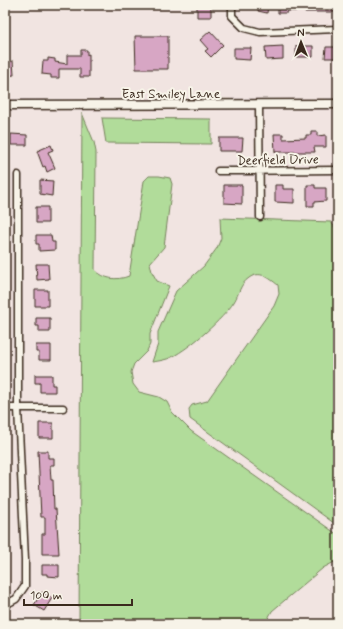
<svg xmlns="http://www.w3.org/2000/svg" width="343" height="629" font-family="Mynerve,sans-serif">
	<rect width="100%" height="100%" fill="#f1e4e1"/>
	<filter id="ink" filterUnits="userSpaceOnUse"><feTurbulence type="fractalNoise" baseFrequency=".025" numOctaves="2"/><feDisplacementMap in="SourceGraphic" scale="8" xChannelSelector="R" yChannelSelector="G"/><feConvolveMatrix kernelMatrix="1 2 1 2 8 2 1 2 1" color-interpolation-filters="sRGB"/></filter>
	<g filter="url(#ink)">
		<path fill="#b1dc9a" stroke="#76835c" d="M82,113L94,142L96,152L95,270C104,279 116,281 129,276L144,181L149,176H159L170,178L172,184L164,247L150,263L152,272L157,281L169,286L150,334V344L147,351L134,364L131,372L133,384L139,392L159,397L167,402L172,412L191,431L338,535V560L323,568L272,611L265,624H79Z
			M102,118L211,119V144L106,143Z
			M220,218L331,222L338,232V526L190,419L189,409L192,405L207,401L274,306L279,294L278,285C269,278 260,270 249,278C240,284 239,294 234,302C223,319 191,347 172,357C166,360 159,361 152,362L158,344V332L176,291L204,266L217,248L221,238Z"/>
		<path fill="#d7a6c4" stroke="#3b2a1e" d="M197,5H211V17H197Z
			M259,5H268L267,13L258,11Z
			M278,5H338V12H304V11H287V13H278Z
			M210,31L223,45L211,57L205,51L208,49L200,40Z
			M135,36H168V69H136Z
			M283,46V59L266,60L265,47Z
			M296,46H313V57H296Z
			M326,47H338V58H325Z
			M234,48H251L250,60L234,59Z
			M81,50H87V55L89,54V77H80V69H59V78H51V75L42,74L43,61H48V58L55,59V62L67,64V55H81Z
			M13,61L14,75L5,76V62Z
			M311,131H317V136L326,135V147H314L315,152H275L274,134H283V139L306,138V135H311Z
			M11,134L27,135V145H11Z
			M219,138H243L242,151H219Z
			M51,145L53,150L48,152L55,168L47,172L45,166L43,167L37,151Z
			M40,180L53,181L52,196L40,194Z
			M224,185H242V204L224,203Z
			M275,185H283V189H294V203L275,202Z
			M307,185H315V188H326V201L314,202V206H307Z
			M36,207H48V223H36Z
			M36,235H51L52,242H55V250L39,251V244H36Z
			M36,264H48L49,279L37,280Z
			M35,290H48V306H35Z
			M36,318H50V332H39V326H36Z
			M36,345H51V360H39V352H36Z
			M35,375H52V385H55V392H40V383H35Z
			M39,423H53V438H39Z
			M38,451H48V458H54V465H50L51,480H53L54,509H56L59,554H42V534H45V517H41Z
			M42,565H59V577L47,576V574H42Z
			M42,592L52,598L44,611L34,605Z"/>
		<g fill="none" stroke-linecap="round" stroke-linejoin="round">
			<defs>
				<path id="minor" d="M232,5V16L244,28L260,32L338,29
					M259,105L260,217
					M218,171L338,170
					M5,408H63
					M5,605L16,599L25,586V560L18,408V175"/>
				<path id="tertiary" d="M5,105L338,104"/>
			</defs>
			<use href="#minor" stroke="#3b2a1e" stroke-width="9"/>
			<use href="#tertiary" stroke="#3b2a1e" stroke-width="11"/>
			<use href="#minor" stroke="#f7f3e8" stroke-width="6"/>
			<use href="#tertiary" stroke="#f7f3e8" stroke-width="8"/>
		</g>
	</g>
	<g text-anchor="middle" stroke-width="4" stroke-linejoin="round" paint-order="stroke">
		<g font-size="13" fill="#3b2a1e" stroke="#f7f3e8">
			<text x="171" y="98">East Smiley Lane</text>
			<text transform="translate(278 159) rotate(-1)" y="5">Deerfield Drive</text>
		</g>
	</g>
	<rect width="343" height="629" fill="none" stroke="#f7f3e8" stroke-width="20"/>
	<rect x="10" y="10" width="323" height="609" fill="none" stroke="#3b2a1e" stroke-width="1.5" filter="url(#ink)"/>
	<g transform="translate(301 42) rotate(359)" stroke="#f7f3e8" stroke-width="3" paint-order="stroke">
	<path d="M0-3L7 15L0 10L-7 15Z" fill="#3b2a1e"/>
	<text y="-6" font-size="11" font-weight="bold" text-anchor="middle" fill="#3b2a1e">N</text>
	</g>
	<path d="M24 599v6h108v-6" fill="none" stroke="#3b2a1e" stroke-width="2"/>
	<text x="30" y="599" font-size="12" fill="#3b2a1e" stroke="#f7f3e8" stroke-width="3" paint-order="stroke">100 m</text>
</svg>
